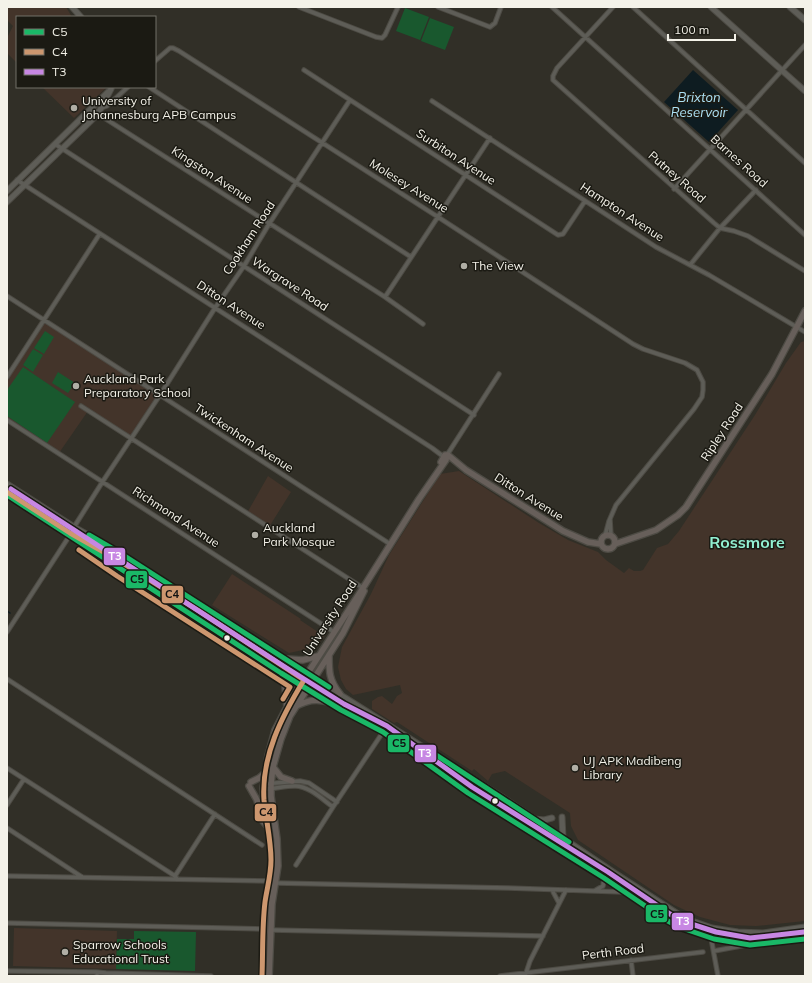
<svg xmlns="http://www.w3.org/2000/svg" width="812" height="983" font-family="Mulish,sans-serif">
	<rect width="100%" height="100%" fill="#312f27"/>
	<path fill="#43342a" d="M7,7H66L72,17H17V63L7,53V38L13,26L7,20Z
		M42,87H107L74,118Z
		M44,320L160,395L131,439L88,411L59,453L7,420V377Z
		M805,341V921L756,926L730,925L700,917L674,905L578,840L571,826L570,813L505,771L492,774L488,781L474,769L472,771L397,722L394,723L372,709V701L378,697L382,696L392,704L397,696L402,693L400,685L353,695L346,689L341,680L338,667L342,647L371,594L389,555L440,474L459,471L539,523L568,540L598,552L606,560L624,573L629,568L634,571H640L643,570L657,548L668,544L679,531L755,415L786,363L801,342Z
		M268,476L291,492L269,527L247,513Z
		M232,574L301,619L300,620L324,636L317,647L289,653L212,605Z
		M14,928L117,931L116,969L13,966Z"/>
	<path fill="#19582e" d="M405,8L429,17L420,40L396,31Z
		M430,18L454,27L445,50L421,41Z
		M45,331L54,337L44,354L34,348Z
		M33,349L43,355L33,372L23,365Z
		M23,367L75,402L47,443L7,416V390Z
		M58,372L75,383L68,393L52,383Z
		M134,931L196,932L195,971L116,969L117,939H134Z"/>
	<path fill="#0e1c21" d="M693,70L738,110L709,142L664,102Z"/>
	<g fill="none" stroke-linecap="round" stroke-linejoin="round">
		<path stroke="#0e1c21" stroke-width="1.5" d="M7,611L10,613"/>
		<defs>
			<path id="street" d="M299,7L376,37L382,38L385,35L398,7
				M438,7L490,27L495,23L501,7
				M552,7L805,235
				M613,7L557,68L553,76V80L714,223L720,228L734,231L748,236L805,271
				M633,7L805,163
				M155,61L170,48H173L179,51L438,217L633,344L643,349L685,363L697,370L703,382V390L702,397L694,409L616,505L609,521L605,536
				M304,70L558,235L563,234L585,201
				M149,87L411,257
				M432,101L656,247L709,275L805,332
				M92,108L98,114L385,297L423,324
				M101,108L107,106L128,87
				M55,144L474,415
				M17,180L432,448L444,457
				M674,189L805,45
				M690,265L720,228L756,190
				M7,296L390,544
				M385,297L490,138
				M7,377L99,235
				M81,406L363,588
				M7,420L334,632
				M447,455L499,374
				M610,519L611,536
				M7,632L70,535L74,527L103,481L160,395L215,308L244,266L269,224L350,100
				M7,679L262,845
				M7,768L175,876L177,879
				M263,784L300,781L309,783L337,802
				M263,789C274,789 284,786 295,786C309,786 322,799 333,807
				M7,805L24,779
				M7,828L82,877
				M296,865L333,807L383,732
				M7,876L271,881
				M175,876L215,814
				M276,883L508,888L623,892
				M552,890L559,903
				M596,890L603,886L604,878
				M7,923L265,929
				M271,930L543,936
				M711,938L718,976
				M714,951L746,945
				M631,960L633,976
				M7,971L96,972L106,973L211,976
				M97,976V975
				M500,976L703,952
				M525,976L530,961L566,890"/>
			<path id="secondary" d="M72,7L81,17
				M711,7L805,91
				M790,7L805,20
				M7,191L108,92
				M7,202L98,114L111,89
				M7,484L74,527L120,553L314,678L502,797L613,872L678,914L692,921L712,928L738,932L763,933L805,927
				M7,495L70,535L121,570L281,673L341,710L383,732L468,793L604,878L666,920L679,927L699,934L714,939L741,943L750,945L805,939
				M562,817L563,838
				M535,819L544,820L552,818"/>
			<path id="primary" d="M441,462L445,455H448L466,470L563,531L588,542L601,544
				M601 542a7 7 0 1 1 14 0a7 7 0 1 1-14 0Z
				M615,544L656,530L678,515L686,507L772,374L805,311
				M329,655C329,672 329,680 340,694
				M286,659L303,660L318,656
				M281,673L285,685L287,707
				M296,706C307,701 315,698 328,702
				M273,767L281,777L292,781
				M251,782L259,778L265,773
				M249,786L257,800L262,820L267,826
				M262,976L266,908L273,863L272,847L264,810L263,789L268,756L275,730L287,707L304,679L363,588L419,499L446,460
				M269,976L272,904L278,866L277,839L271,796V784L273,767L281,739L290,716L343,633L364,591"/>
		</defs>
		<use href="#street" stroke="#4d4b44" stroke-width="5.5"/>
		<use href="#secondary" stroke="#4d4b44" stroke-width="7"/>
		<use href="#primary" stroke="#4d4b44" stroke-width="8"/>
		<use href="#street" stroke="#5e5d57" stroke-width="3.5"/>
		<use href="#secondary" stroke="#5e5d57" stroke-width="5"/>
		<use href="#primary" stroke="#675f5a" stroke-width="5.5"/>
		<defs>
			<path id="bus-1" d="M7,495L281,673L341,710L383,732L468,793L604,878L666,920L679,927L714,939L750,945L805,939
				M89,535L120,553L329,687
				M430,751L569,842"/>
			<path id="bus-2" d="M7,492L70,533L116,559L199,611L304,680C282,716 261,756 264,800C266,820 271,840 271,860C271,875 267,888 265,902C262,927 263,951 262,976
				M79,550L117,576L290,687L283,699"/>
			<path id="bus-3" d="M11,489L285,667L344,704L387,726L472,787L608,872L670,914L682,921L716,932L750,938L804,932"/>
		</defs>
		<use href="#bus-1" stroke="#1b1a13" stroke-width="8"/>
		<use href="#bus-2" stroke="#1b1a13" stroke-width="8"/>
		<use href="#bus-3" stroke="#1b1a13" stroke-width="8"/>
		<use href="#bus-1" stroke="#1ab867" stroke-width="5"/>
		<use href="#bus-2" stroke="#cd976f" stroke-width="5"/>
		<use href="#bus-3" stroke="#c787e3" stroke-width="5"/>
	</g>
	<g fill="#b0aea5" stroke="#1b1a13" stroke-width="1.5">
		<circle cx="74" cy="108" r="4"/>
		<circle cx="464" cy="266" r="4"/>
		<circle cx="76" cy="386" r="4"/>
		<circle cx="255" cy="535" r="4"/>
		<circle cx="575" cy="768" r="4"/>
		<circle cx="65" cy="952" r="4"/>
	</g>
	<g fill="#f4f2e9" stroke="#1b1a13" stroke-width="1.5">
		<circle cx="227" cy="638" r="3.5"/>
		<circle cx="495" cy="801" r="3.5"/>
	</g>
	<g text-anchor="middle" stroke-width="3" stroke-linejoin="round" paint-order="stroke">
		<g font-size="12" fill="#f4f2e9" stroke="#1b1a13" text-anchor="start">
			<text x="82" y="105">University of<tspan x="82" dy="14">Johannesburg APB Campus</tspan></text>
			<text x="472" y="270">The View</text>
			<text x="84" y="383">Auckland Park<tspan x="84" dy="14">Preparatory School</tspan></text>
			<text x="263" y="532">Auckland<tspan x="263" dy="14">Park Mosque</tspan></text>
			<text x="583" y="765">UJ APK Madibeng<tspan x="583" dy="14">Library</tspan></text>
			<text x="73" y="949">Sparrow Schools<tspan x="73" dy="14">Educational Trust</tspan></text>
		</g>
		<g font-size="12" fill="#f4f2e9" stroke="#1b1a13">
			<text transform="translate(456 157) rotate(33)" y="4">Surbiton Avenue</text>
			<text transform="translate(739 161) rotate(42)" y="4">Barnes Road</text>
			<text transform="translate(212 175) rotate(33)" y="4">Kingston Avenue</text>
			<text transform="translate(677 177) rotate(41)" y="4">Putney Road</text>
			<text transform="translate(409 186) rotate(32)" y="4">Molesey Avenue</text>
			<text transform="translate(622 212) rotate(33)" y="4">Hampton Avenue</text>
			<text transform="translate(249 238) rotate(-57)" y="4">Cookham Road</text>
			<text transform="translate(290 284) rotate(33)" y="4">Wargrave Road</text>
			<text transform="translate(231 305) rotate(33)" y="4">Ditton Avenue</text>
			<text transform="translate(722 432) rotate(-57)" y="4">Ripley Road</text>
			<text transform="translate(244 438) rotate(33)" y="4">Twickenham Avenue</text>
			<text transform="translate(529 497) rotate(32)" y="4">Ditton Avenue</text>
			<text transform="translate(176 517) rotate(33)" y="4">Richmond Avenue</text>
			<text transform="translate(330 618) rotate(-57)" y="4">University Road</text>
			<text transform="translate(613 952) rotate(-7)" y="4">Perth Road</text>
		</g>
		<g font-size="13" font-style="italic" fill="#ace1f5" stroke="#1b1a13">
			<text x="699" y="102">Brixton<tspan x="699" dy="15">Reservoir</tspan></text>
		</g>
		<g font-size="16" font-weight="bold" fill="#92f0d2" stroke="#1b1a13">
			<text x="747" y="548">Rossmore</text>
		</g>
	</g>
	<g stroke="#1b1a13" stroke-width="1.5">
		<rect x="103" y="547" width="23" height="19" rx="4" fill="#c787e3"/>
		<rect x="125" y="570" width="23" height="19" rx="4" fill="#1ab867"/>
		<rect x="161" y="585" width="23" height="19" rx="4" fill="#cd976f"/>
		<rect x="387" y="734" width="23" height="19" rx="4" fill="#1ab867"/>
		<rect x="414" y="744" width="23" height="19" rx="4" fill="#c787e3"/>
		<rect x="254" y="803" width="23" height="19" rx="4" fill="#cd976f"/>
		<rect x="645" y="904" width="23" height="19" rx="4" fill="#1ab867"/>
		<rect x="671" y="912" width="23" height="19" rx="4" fill="#c787e3"/>
	</g>
	<g font-size="11" text-anchor="middle" font-weight="bold" fill="#fff">
		<text x="115" y="560">T3</text>
		<text x="425" y="757">T3</text>
		<text x="683" y="925">T3</text>
	</g>
	<g font-size="11" text-anchor="middle" font-weight="bold" fill="#111">
		<text x="137" y="583">C5</text>
		<text x="172" y="598">C4</text>
		<text x="399" y="747">C5</text>
		<text x="266" y="816">C4</text>
		<text x="657" y="918">C5</text>
	</g>
	<rect width="812" height="983" fill="none" stroke="#f4f2e9" stroke-width="16"/>
	<rect x="16" y="16" width="140" height="72" fill="#1b1a13" stroke="#727069"/>
	<rect x="24" y="29" width="20" height="6" fill="#1ab867" stroke="#727069"/>
	<text x="52" y="36" font-size="12" fill="#f4f2e9">C5</text>
	<rect x="24" y="49" width="20" height="6" fill="#cd976f" stroke="#727069"/>
	<text x="52" y="56" font-size="12" fill="#f4f2e9">C4</text>
	<rect x="24" y="69" width="20" height="6" fill="#c787e3" stroke="#727069"/>
	<text x="52" y="76" font-size="12" fill="#f4f2e9">T3</text>
	<path d="M668 34v6h67v-6" fill="none" stroke="#f4f2e9" stroke-width="2"/>
	<text x="674" y="34" font-size="12" fill="#f4f2e9" stroke="#1b1a13" stroke-width="3" paint-order="stroke">100 m</text>
</svg>
